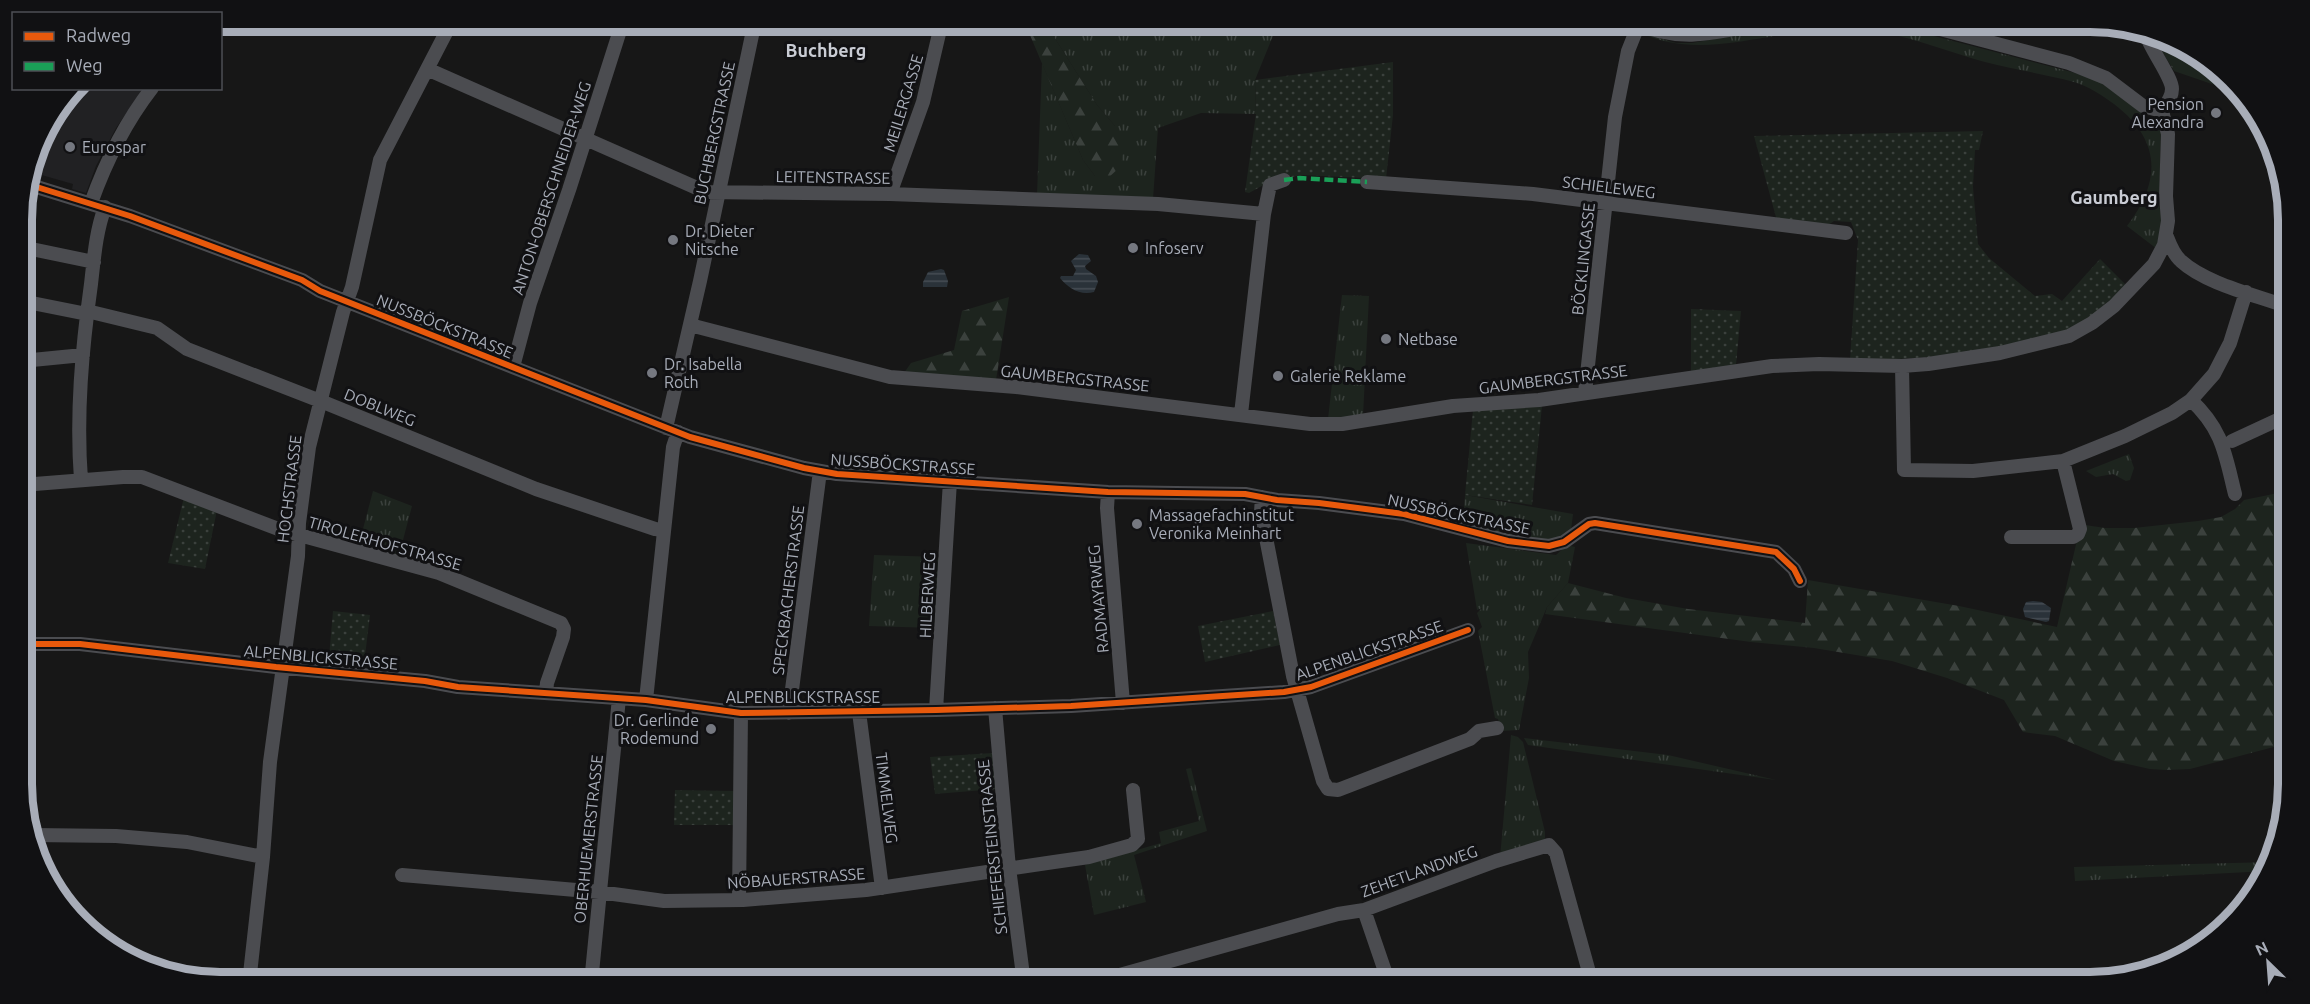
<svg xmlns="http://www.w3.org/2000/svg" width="2310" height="1004" font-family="Ubuntu,sans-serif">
	<defs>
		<pattern id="grass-tufts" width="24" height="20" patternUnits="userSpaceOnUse" patternTransform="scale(1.5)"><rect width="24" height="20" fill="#1d241e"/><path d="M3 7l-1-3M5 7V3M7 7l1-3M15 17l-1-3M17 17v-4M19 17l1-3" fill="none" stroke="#3b413d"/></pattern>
		<pattern id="forest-firs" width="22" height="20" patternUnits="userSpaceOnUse" patternTransform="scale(1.5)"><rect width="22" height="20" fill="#1d241e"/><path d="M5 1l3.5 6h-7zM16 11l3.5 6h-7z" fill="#3b413d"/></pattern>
		<pattern id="garden-dots" width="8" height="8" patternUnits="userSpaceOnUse" patternTransform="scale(1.5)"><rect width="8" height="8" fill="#1d241e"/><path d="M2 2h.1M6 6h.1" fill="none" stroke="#3b413d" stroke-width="1.8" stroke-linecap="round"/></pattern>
		<pattern id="water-rules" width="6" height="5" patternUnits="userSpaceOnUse" patternTransform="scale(1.5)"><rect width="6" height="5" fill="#2a3239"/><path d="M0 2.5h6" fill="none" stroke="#464d54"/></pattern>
	</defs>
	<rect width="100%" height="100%" fill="#171717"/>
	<path fill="#212123" d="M75,88L143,89L116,128L96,166L86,193L72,189L73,184L31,172L42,132Z"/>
	<path fill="url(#grass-tufts)" d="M1044,21H1279L1255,80L1256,114L1201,113L1158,128L1153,199L1037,195L1042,63L1083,160L1095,176L1115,126L1097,105Z
		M1816,21H1871L1892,25L2083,75L2100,82L2115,92L2156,123L2161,133L2159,206L2161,213H2163L2157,249L2127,226C2162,180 2161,140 2114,104C2103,96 2088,86 2074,82C2045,74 2015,70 1985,62C1952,53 1918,39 1884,33C1856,29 1822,29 1793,33C1742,40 1690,56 1641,33L1676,43H1692Z
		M2151,33L2166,36L2248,99L2249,101L2241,94L2174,71Z
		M1342,295L1369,296L1363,416L1328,419Z
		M2129,454L2134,468L2130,480L2126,481L2113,474L2096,477L2086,471Z
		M373,491L412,506L399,555L359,544Z
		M1465,495L1573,514L1571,530L1555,541L1509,536L1463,522Z
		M1466,543L1556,555L1567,545L1575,547L1568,583L1547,607L1528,652L1529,678L1519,730L1501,731L1498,719L1495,718L1478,631L1482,627L1477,613L1482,608L1477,610Z
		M874,555L939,557L936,628L869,626Z
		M1511,735L1518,737L1523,742L1545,832V841L1500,858Z
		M1524,738L1668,755L1776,780L1528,745Z
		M1191,768L1207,831L1134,855L1146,902L1094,915L1085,865L1161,843L1159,832L1199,821L1186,769Z
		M2273,862L2268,871L2075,881L2074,867Z"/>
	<path fill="url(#forest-firs)" d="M1024,21H1044L1097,105L1115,126L1123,152L1120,167L1108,178L1095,176L1083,160Z
		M1009,297L996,380L904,373L911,363L954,350L962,311Z
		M2288,491L2289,743L2190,769L2166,770L2150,769L2114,761L2055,736L2023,732L2004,700L1947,678L1892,661L1814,648L1751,642L1545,614L1547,607L1568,583L1626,598L1688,609L1805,623L1808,580L1959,606L2057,627L2077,540L2085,525L2105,528H2134L2198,521L2221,517L2235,509L2244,500Z"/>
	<path fill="url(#garden-dots)" d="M1393,62V115L1386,179L1301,175L1269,182L1249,193L1245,192L1256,114L1255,80Z
		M1983,131L1979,150H1975L1973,187L1978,244L1989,258L2035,296L2052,294L2062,301L2100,259L2127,286C2108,302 2090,320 2068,330C2057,335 2044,337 2033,340C1973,355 1912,360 1850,360L1858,240L1851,222L1834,221L1827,226L1777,221L1754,136Z
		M1691,309L1741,311L1736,365L1691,373Z
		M1542,406L1532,505L1465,495L1473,410Z
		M184,497L217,510L205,569L168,563Z
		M333,611L370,615L363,672L328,669Z
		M1273,611L1280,645L1205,662L1198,626Z
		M993,753L996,789L935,794L930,757Z
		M675,790L735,791V825H674Z"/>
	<path fill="url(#water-rules)" d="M1079,254L1088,255L1091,261L1085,266L1086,269L1096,276L1098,282L1094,292C1080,296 1068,288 1060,278L1061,276H1073L1076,270L1071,261Z
		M941,269L944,270L948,281L947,287H923V282L928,272Z
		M2033,601L2042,602L2051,608L2049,621L2046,622L2025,617L2023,609L2026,602Z"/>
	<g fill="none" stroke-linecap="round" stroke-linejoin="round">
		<path stroke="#4b4c50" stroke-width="14" d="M1631,21C1682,46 1722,31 1774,21
			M1910,21L2069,63L2106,78L2143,106L2162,111
			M2145,32C2150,49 2172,77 2172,89C2172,98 2166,104 2162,111
			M427,69L706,192L890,194L1158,204L1264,214
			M1367,182L1533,194L1846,233
			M27,184L130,216L302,280L320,291L690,437L804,468L837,474L1108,492L1245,494L1277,500L1319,503L1404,514L1508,541L1549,546L1564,542L1589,524L1595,523L1776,552L1794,569L1800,581
			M890,194L923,102L942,21
			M91,203C106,161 124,124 152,88
			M2167,237C2170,245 2174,255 2181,261C2206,284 2256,295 2288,307
			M22,247L94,262
			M22,301L87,314
			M87,311L157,328L187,349L328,404L536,489L655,529L664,530
			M690,325L890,377L1016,387L1310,424H1342L1453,406L1539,400L1772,366L1819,364L1902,366L1928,364L2000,353L2069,336L2092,323L2114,306L2154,264L2164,245L2168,221L2166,196L2168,134L2162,111
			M22,361L83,355
			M1902,366L1904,470L1973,471L2063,461L2125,436L2172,413L2191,400L2214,374L2230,343L2246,292
			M513,367L530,303L569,190L623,21
			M1585,393L1615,117L1628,51L1640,21
			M2191,400C2223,430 2225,454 2235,494
			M1241,414L1264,214L1270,185L1284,180
			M666,428L700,281L755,21
			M2232,441L2288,415
			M81,480C76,414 82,349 91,284C94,258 96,231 105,207
			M22,485L123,477H142L281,530L439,573L561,623L564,629L563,637L547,683L546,693
			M1108,492L1107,508L1123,703
			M1262,497L1261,512L1293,676L1323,781L1328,789L1338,790L1470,739L1479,731L1497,728
			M2011,537H2073L2078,534L2080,529L2063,461
			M22,644H80L276,667L425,681L458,687L646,700L741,713L936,710L1071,706L1284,692L1311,687L1468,630
			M646,700L673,447L678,432
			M995,708L1009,868L1024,983
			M936,710L950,481
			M859,712L882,888
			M789,713L820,471
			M33,835L116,836L187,842L263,857
			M402,875L599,892L664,901L743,900L866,890L1054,862L1089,857L1132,845L1138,839L1133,790
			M739,900L741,713
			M1364,910L1389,983
			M249,983L263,857L270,762L298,556L299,523L309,447L343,312L352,287L380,160L452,21
			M591,983L619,698
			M1091,983L1338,914L1364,910L1496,861L1549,845L1556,853L1592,983"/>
		<path stroke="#1a9f57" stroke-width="4.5" stroke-dasharray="9 4.5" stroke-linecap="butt" d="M1284,180L1300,178L1367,182"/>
		<defs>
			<path id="cycleway" d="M27,184L130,216L302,280L320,291L690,437L804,468L837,474L1108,492L1245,494L1277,500L1319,503L1404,514L1508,541L1549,546L1564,542L1589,524L1595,523L1776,552L1794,569L1800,581
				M22,644H80L276,667L425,681L458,687L646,700L741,713L936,710L1071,706L1284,692L1311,687L1468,630"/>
		</defs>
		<use href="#cycleway" stroke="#111113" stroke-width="10"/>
		<use href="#cycleway" stroke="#e8590c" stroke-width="6"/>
	</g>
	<g fill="#757880" stroke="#111113" stroke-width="2">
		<circle cx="2216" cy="113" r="6"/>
		<circle cx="70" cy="147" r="6"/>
		<circle cx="673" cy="240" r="6"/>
		<circle cx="1133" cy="248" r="6"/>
		<circle cx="1386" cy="339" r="6"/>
		<circle cx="652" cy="373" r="6"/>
		<circle cx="1278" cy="376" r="6"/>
		<circle cx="1137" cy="524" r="6"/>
		<circle cx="711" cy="729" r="6"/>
	</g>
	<g text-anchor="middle" stroke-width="6" stroke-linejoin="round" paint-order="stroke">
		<g font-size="16" fill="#a8adb8" stroke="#111113">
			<text transform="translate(903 103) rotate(-73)" y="6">MEILERGASSE</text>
			<text transform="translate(714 133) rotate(-78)" y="6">BUCHBERGSTRASSE</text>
			<text transform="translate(833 177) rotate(1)" y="6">LEITENSTRASSE</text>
			<text transform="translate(1609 187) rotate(7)" y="6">SCHIELEWEG</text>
			<text transform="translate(551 188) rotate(-72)" y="6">ANTON-OBERSCHNEIDER-WEG</text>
			<text transform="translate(1583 259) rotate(-84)" y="6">BÖCKLINGASSE</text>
			<text transform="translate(445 326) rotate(22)" y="6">NUSSBÖCKSTRASSE</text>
			<text transform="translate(1075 378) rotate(6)" y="6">GAUMBERGSTRASSE</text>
			<text transform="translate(1553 379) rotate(-7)" y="6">GAUMBERGSTRASSE</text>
			<text transform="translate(380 407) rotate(22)" y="6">DOBLWEG</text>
			<text transform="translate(903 464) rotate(4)" y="6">NUSSBÖCKSTRASSE</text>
			<text transform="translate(289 489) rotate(-83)" y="6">HOCHSTRASSE</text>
			<text transform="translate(1459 514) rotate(12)" y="6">NUSSBÖCKSTRASSE</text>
			<text transform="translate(385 543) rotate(16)" y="6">TIROLERHOFSTRASSE</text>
			<text transform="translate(788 590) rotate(-83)" y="6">SPECKBACHERSTRASSE</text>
			<text transform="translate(927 595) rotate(-87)" y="6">HILBERWEG</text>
			<text transform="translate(1098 599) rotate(-95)" y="6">RADMAYRWEG</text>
			<text transform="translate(1369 650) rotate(-19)" y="6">ALPENBLICKSTRASSE</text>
			<text transform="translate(321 657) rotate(5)" y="6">ALPENBLICKSTRASSE</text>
			<text x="803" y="703">ALPENBLICKSTRASSE</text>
			<text transform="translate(887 798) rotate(83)" y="6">TIMMELWEG</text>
			<text transform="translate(588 839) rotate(-84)" y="6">OBERHUEMERSTRASSE</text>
			<text transform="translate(992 847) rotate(-96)" y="6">SCHIEFERSTEINSTRASSE</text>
			<text transform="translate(1419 871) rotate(-20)" y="6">ZEHETLANDWEG</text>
			<text transform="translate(796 878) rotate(-4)" y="6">NÖBAUERSTRASSE</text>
		</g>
		<g font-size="16" fill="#a8adb8" stroke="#111113" text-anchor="start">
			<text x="2204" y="110" text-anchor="end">Pension<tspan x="2204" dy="18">Alexandra</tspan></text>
			<text x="82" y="153">Eurospar</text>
			<text x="685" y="237">Dr. Dieter<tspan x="685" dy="18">Nitsche</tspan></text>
			<text x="1145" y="254">Infoserv</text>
			<text x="1398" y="345">Netbase</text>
			<text x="664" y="370">Dr. Isabella<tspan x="664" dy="18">Roth</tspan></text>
			<text x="1290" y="382">Galerie Reklame</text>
			<text x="1149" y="521">Massagefachinstitut<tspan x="1149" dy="18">Veronika Meinhart</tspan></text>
			<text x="699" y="726" text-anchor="end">Dr. Gerlinde<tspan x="699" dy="18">Rodemund</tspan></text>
		</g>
		<g font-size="18" font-weight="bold" fill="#c9ccd4" stroke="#111113">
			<text x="826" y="57">Buchberg</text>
			<text x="2114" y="204">Gaumberg</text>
		</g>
	</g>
	<path d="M0 0H2310V1004H0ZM220 32H2090A188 188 0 0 1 2278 220V784A188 188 0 0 1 2090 972H220A188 188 0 0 1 32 784V220A188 188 0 0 1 220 32Z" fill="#111113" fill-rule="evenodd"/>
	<path fill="none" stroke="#a8adb8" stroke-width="8" d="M220 32H2090A188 188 0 0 1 2278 220V784A188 188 0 0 1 2090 972H220A188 188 0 0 1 32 784V220A188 188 0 0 1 220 32Z"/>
	<rect x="12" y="12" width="210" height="78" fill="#111113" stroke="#4d4f55" stroke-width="1.5"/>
	<rect x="24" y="32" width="30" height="9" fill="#e8590c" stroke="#4d4f55" stroke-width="1.5"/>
	<text x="66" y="42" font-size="18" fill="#a8adb8">Radweg</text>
	<rect x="24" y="62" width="30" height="9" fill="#1a9f57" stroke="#4d4f55" stroke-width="1.5"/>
	<text x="66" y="72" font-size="18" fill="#a8adb8">Weg</text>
	<g transform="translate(2268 962) rotate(335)" stroke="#111113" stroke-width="4.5" paint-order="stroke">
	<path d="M0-4.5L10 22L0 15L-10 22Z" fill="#a8adb8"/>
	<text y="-9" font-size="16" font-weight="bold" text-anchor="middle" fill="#a8adb8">N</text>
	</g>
</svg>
